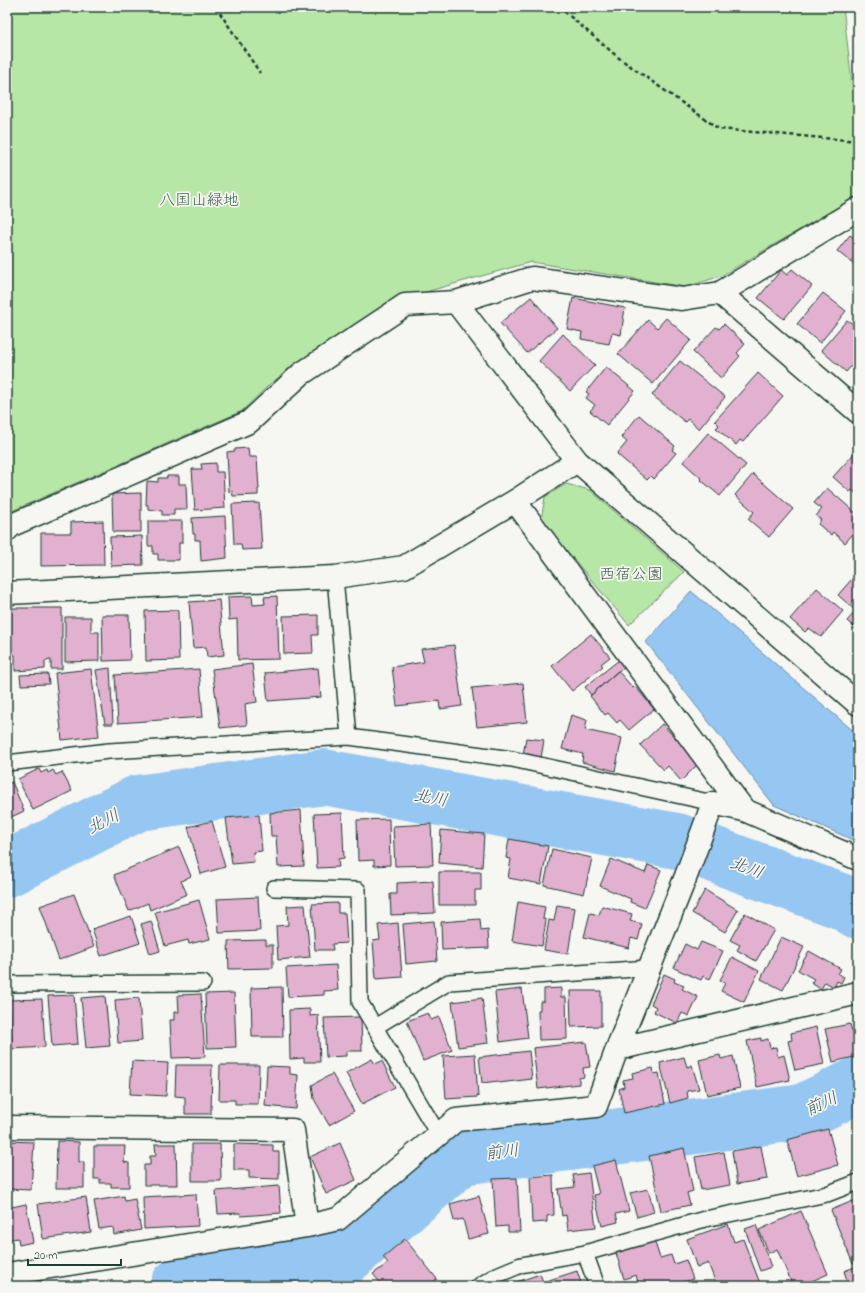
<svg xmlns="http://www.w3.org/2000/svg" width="865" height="1293" font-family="'Indie Flower','Klee One',sans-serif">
	<rect width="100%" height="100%" fill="#f6f6f2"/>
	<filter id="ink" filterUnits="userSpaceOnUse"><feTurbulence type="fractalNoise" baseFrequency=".025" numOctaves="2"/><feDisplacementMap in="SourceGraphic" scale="8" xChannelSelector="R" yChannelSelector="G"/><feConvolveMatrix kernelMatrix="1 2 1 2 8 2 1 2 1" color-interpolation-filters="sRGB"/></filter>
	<g filter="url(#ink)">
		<path fill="#b7e7a6" stroke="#6b926d" d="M7,7H843L853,91L858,94V195L721,276L686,287L531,262L387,303L271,383L242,411L7,513Z
			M566,484L590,490L684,572L629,625L541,520L545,497Z"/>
		<path fill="#96c6f2" stroke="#668fa6" d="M691,591L858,735V839L853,840L774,805L646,642Z"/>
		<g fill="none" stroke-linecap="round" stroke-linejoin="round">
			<path stroke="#96c6f2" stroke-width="56" d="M7,869L138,803L324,777L677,841L843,902L858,911
				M178,1286L343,1259L461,1157L803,1112L858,1085"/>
		</g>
		<path fill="#e2b1cf" stroke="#1f3d34" d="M851,7H858V46Z
			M858,234V268L837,251L850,235L854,238Z
			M792,269L812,286L784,319L758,298L781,270L787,275Z
			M823,293L846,311L820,343L797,324Z
			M531,297L557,328L527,353L500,323Z
			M573,298L625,308L621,335L612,333L609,344L581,339L582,332L567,329Z
			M666,318L691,340L653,384L618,354L648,320L657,328Z
			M847,320L853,324L856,320L858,321V358L846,372L821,350Z
			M724,324L745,344L737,353L740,356L721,378L693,352L716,327L719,329Z
			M563,334L595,365L570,391L539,361Z
			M680,361L725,397L699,429L688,419L685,422L652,395Z
			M606,367L635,391L607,425L590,411L595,405L586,398L589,394L586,392Z
			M858,369V378L854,374Z
			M758,373L783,396L743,442L740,440L736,445L716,428L719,425L715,421Z
			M639,415L675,446L672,450L676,453L654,479L651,476L647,480L617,454L627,442L621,437Z
			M708,433L746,465L720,496L701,480L702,479L683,462Z
			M248,448L249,457H257L259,489H258V495L233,496L232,491L229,492L227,452L235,451V449Z
			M858,449V495L852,490L850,492L833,477Z
			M216,463V472H223L225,508L195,510L192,469H202L201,464Z
			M753,474L793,509L769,537L748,519L754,512L735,495Z
			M167,476H179V484H186L187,509H174V515H162V511L148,509V505H146L147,481L158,482V478H167Z
			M827,488L858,515V528L845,543L833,532L831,535L818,524L821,520L816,516L822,509L814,503Z
			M141,493V532H113L112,494Z
			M259,503L262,549L242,550L241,544H234L232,504Z
			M225,516L227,558L201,561L200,540H195V534H193L192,518Z
			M103,521L104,565L41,566V533H71V522Z
			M148,521H182V543H179V560H158V554H153V546H148Z
			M142,536L143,565L111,566L110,537Z
			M858,572V630L847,621L856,611L838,595Z
			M817,588L843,611L821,637L809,628L805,632L790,619Z
			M252,596L253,605L265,604L264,597L277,596L279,659L238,660L237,619L229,620L228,597Z
			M219,600L224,655L207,657L206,647L193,648L189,602Z
			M11,608H62V669H51V660L45,661V669L15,671V655H11Z
			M178,610L179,660L146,661L145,611Z
			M102,615H129L130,660L103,661Z
			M318,615V635H312L313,653L284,654L283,616Z
			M65,617H91V632H99V661L65,662Z
			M591,634L610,657L601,664L603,666L572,691L552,666Z
			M454,645L462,706L440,709L439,701L397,706L392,667L424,662L421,649Z
			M619,660L625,668L618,671L591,695L585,687Z
			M252,664L257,702L245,704L247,725L220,728L212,669Z
			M110,668L113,724H105L96,670Z
			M318,668L321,697L268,701L265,673Z
			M91,669L99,736L62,740L55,673Z
			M199,669L203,717L118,723L115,675Z
			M618,671L633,688L635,686L654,709L629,730L620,720L617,723L608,713L605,715L590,696Z
			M48,674L49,684L21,685L20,675Z
			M523,683L527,722L477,727L472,688Z
			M571,715L587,720L585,730L622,738L615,771L582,762L583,754L562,749Z
			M662,724L699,763L681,781L668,766L664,770L640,745Z
			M526,738L544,740L541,758L523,755Z
			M39,769L41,773L47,770L48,773L53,770L56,775L62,772L72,791L33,810L18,779Z
			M12,782L24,811L7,819V784Z
			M301,810L304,866L278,867L276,836H271L270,813Z
			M342,813L344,858L338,859L339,867L317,868L314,814Z
			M259,815L262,851L253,852L254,862L232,864L226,818Z
			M389,819L390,865L374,866V860L358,861L357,820Z
			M212,821L225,867L201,874L188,827Z
			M431,824L433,865L395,866L393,826Z
			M441,830L484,834L482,867L439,863Z
			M509,839L548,846L541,884L508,878L511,859L506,858Z
			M179,847L191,876L181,881L187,894L150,910L148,903L129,911L114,875Z
			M552,849L592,858L584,894L544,885Z
			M611,859L645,873L648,865L661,870L645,908L630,902L631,899L600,886Z
			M439,872H481V890H475V905H439Z
			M433,881L435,913L391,915L390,894H397V883Z
			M705,890L738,910L725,932L692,913Z
			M74,894L94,947L59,960L40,906Z
			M258,897L260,931L219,933L217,899Z
			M199,900L210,939L189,944L188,940L165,946L155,912Z
			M518,902L545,907L543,919L546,920L542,946L512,941Z
			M338,903V913H345L347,943L332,944L333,950H315L312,904Z
			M305,905L310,957L278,960L276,926L288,925L287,906Z
			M557,905L575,908L568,954L544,950L549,920L554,921Z
			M602,906L632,914L630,921L642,924L638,940L631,938L629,948L584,937L590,913L599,915Z
			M745,913L774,930L756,961L737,950L740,945L730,940Z
			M131,916L140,943L101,956L92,929Z
			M480,919L481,931L488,930L489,948L442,950L441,922Z
			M151,921L160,951L150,954L141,924Z
			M434,921L437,961L406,964L403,924Z
			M398,923L402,977L376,979L373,941L380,940L378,925Z
			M781,937L804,947L783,990L761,979Z
			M266,940V945H273V968L229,969L228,941Z
			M701,942L723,951L710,979L703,976L701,980L674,968L685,944L697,950Z
			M809,951L841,969L838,974L844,977L841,983L837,981L834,987L825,982L821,989L811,983L814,979L798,970Z
			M732,957L759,971L744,1002L721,991L725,983L720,980Z
			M336,965L338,990L324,991V995L288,997L286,968Z
			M664,974L675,979L674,982L684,986L682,989L698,997L689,1016L682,1013L677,1023L654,1012L656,1007L651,1004Z
			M282,987L283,1037H252L251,988Z
			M561,988V997H566L567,1039L539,1040L538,1010H540V1002L544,1001V989Z
			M522,989L528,1038L500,1042L495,992Z
			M570,991H601V1026L571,1027Z
			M234,993L236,1047L207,1048L205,994Z
			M201,994L205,1057L172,1058L170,1020H174V1012H179L178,995Z
			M74,995L78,1044L52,1046L48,996Z
			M105,996L110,1046L86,1048L81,998Z
			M139,998L142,1041L118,1043L115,1000Z
			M482,998L488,1043L458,1047L452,1002Z
			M42,999L45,1047L12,1049L9,1000Z
			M310,1009V1016L318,1015L320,1062H304V1058L290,1059L289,1010Z
			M10,1012L12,1043L7,1044V1013Z
			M428,1013L431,1020L439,1017L452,1050L423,1061L407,1021Z
			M361,1017L362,1051H346V1056L326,1057L324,1018Z
			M850,1024L852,1031L858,1029V1056L833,1062L825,1029Z
			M816,1027L824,1064L795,1070L788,1041L792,1040L791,1033Z
			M761,1038V1041L768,1039L770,1048L776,1047L778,1057L784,1055L790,1080L757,1087L747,1041Z
			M586,1042L590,1067L583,1068L584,1077L579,1078V1084L538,1089L533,1048Z
			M529,1051L532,1079L499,1083L498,1081L482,1083L479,1057Z
			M475,1054L478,1097L446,1099L443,1056Z
			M720,1055L721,1059L733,1056L740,1088L707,1095L699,1060Z
			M684,1057L687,1067L692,1065L699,1089L687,1091L688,1098L670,1103L660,1063Z
			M372,1059L375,1064L382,1061L395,1087L362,1104L346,1073Z
			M132,1061L168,1063L166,1096L130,1094Z
			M176,1065H212L211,1114H185V1097L175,1096Z
			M220,1065H259L258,1104H235V1100H219Z
			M267,1066L290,1067V1074L298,1075L296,1109L265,1106Z
			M653,1068L654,1074L659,1073L665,1104L624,1113L619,1089L624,1087L623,1080L633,1078L632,1073Z
			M332,1074L354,1111L329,1125L314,1099L312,1085Z
			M828,1129L838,1165L797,1176L787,1140Z
			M7,1141L34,1142L31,1190L7,1189Z
			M57,1141L79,1142V1162H84V1188H56Z
			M340,1143L356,1180L326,1194L310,1157Z
			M155,1144H176L177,1185H144V1165H150V1156H156Z
			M192,1144H220L221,1181H192Z
			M234,1144L273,1145V1152H279V1179L249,1178V1170H234Z
			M94,1146H125L124,1162L129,1163V1187H111V1183H100V1179H94Z
			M761,1146L767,1179L737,1184L732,1151Z
			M684,1148L693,1191L687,1193L690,1205L661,1211L649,1156Z
			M724,1152L730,1185L701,1190L695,1157Z
			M616,1160L629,1211L616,1214L618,1222L602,1226L594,1195L599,1194L592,1166Z
			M589,1173L596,1227L568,1230L566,1215L562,1216L558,1189L575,1187L573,1175Z
			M553,1175L554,1215L547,1216V1222L532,1223L530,1177Z
			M517,1178L520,1232H508V1226L496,1227L493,1179Z
			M279,1186L281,1213L241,1216L240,1213L218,1214L216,1191Z
			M648,1189L654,1212L637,1217L630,1193Z
			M196,1194L198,1226L144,1229L143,1197Z
			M124,1196L125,1201L135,1199L141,1230L114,1235L113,1227L99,1229L94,1201Z
			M479,1196L489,1234L468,1239L463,1219L454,1221L450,1204Z
			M86,1197L91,1232L43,1239L38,1204Z
			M858,1199V1262L853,1264L831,1210Z
			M26,1204L33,1242L19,1245L18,1238L7,1240V1208Z
			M801,1211L828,1274L800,1286H793L777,1249L769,1253L759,1230Z
			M728,1224L734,1242L743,1239L761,1286H717L708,1263L697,1268L687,1239Z
			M756,1225L771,1267L760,1271L745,1229Z
			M405,1239L437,1279L428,1286H383L373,1274L388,1263L383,1257Z
			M654,1240L660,1258L671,1255L674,1264L686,1260L693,1279L671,1286H639L636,1275L624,1279L616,1253Z
			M858,1266V1286H849L844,1271Z
			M577,1271L582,1286H508V1285L540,1274L543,1282Z"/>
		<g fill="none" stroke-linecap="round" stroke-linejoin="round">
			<defs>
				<path id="service" d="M335,577L349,737
					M7,763L109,751L349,737L512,759L713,803
					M274,888L358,890L360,1002L438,1134
					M7,984L203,983
					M375,1027L449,982L649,968
					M585,1253L597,1286
					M479,1286L497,1275L521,1265L585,1253L705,1219L827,1194L858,1182"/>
				<path id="minor" d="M720,293L858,412
					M456,302L577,461L858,704
					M515,501L744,810
					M7,530L12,525L249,422L301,374L405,305L456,302L532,278L682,299L720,293L858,209
					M7,593L335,577L404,567L515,501L577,461
					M617,1049L858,993
					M7,1127L293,1130L307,1226
					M7,1274L307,1226L338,1219L456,1120L596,1106L617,1049L686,876L713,803L744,810L858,859"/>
			</defs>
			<use href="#service" stroke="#1f3d34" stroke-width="18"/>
			<use href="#minor" stroke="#1f3d34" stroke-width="25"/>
			<path stroke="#1f3d34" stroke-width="2.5" stroke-dasharray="4 3" stroke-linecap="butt" d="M216,7L260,73
				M559,7L619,58L719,129L858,141"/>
			<use href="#service" stroke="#f6f6f2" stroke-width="15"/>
			<use href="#minor" stroke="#f6f6f2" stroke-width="22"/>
		</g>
	</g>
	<g text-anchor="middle" stroke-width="3.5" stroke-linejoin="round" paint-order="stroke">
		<g font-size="16" fill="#3d5f4b" stroke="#f6f6f2">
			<text x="199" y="205">八国山緑地</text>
			<text x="631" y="579">西宿公園</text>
		</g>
		<g font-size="17" font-style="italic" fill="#37585a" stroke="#f6f6f2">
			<text transform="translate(431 797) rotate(10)" y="6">北川</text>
			<text transform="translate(103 821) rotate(-27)" y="6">北川</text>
			<text transform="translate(747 867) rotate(20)" y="6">北川</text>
			<text transform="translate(821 1103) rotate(-25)" y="6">前川</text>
			<text transform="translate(502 1151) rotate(-7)" y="6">前川</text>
		</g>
	</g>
	<rect width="865" height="1293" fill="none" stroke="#f6f6f2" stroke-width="24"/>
	<rect x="12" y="12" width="841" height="1269" fill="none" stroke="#1f3d34" stroke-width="1.5" filter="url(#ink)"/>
	<path d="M28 1259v6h93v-6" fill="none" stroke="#1f3d34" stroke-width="2"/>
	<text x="34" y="1259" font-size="12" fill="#1f3d34" stroke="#f6f6f2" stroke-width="3" paint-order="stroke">20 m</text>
</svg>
